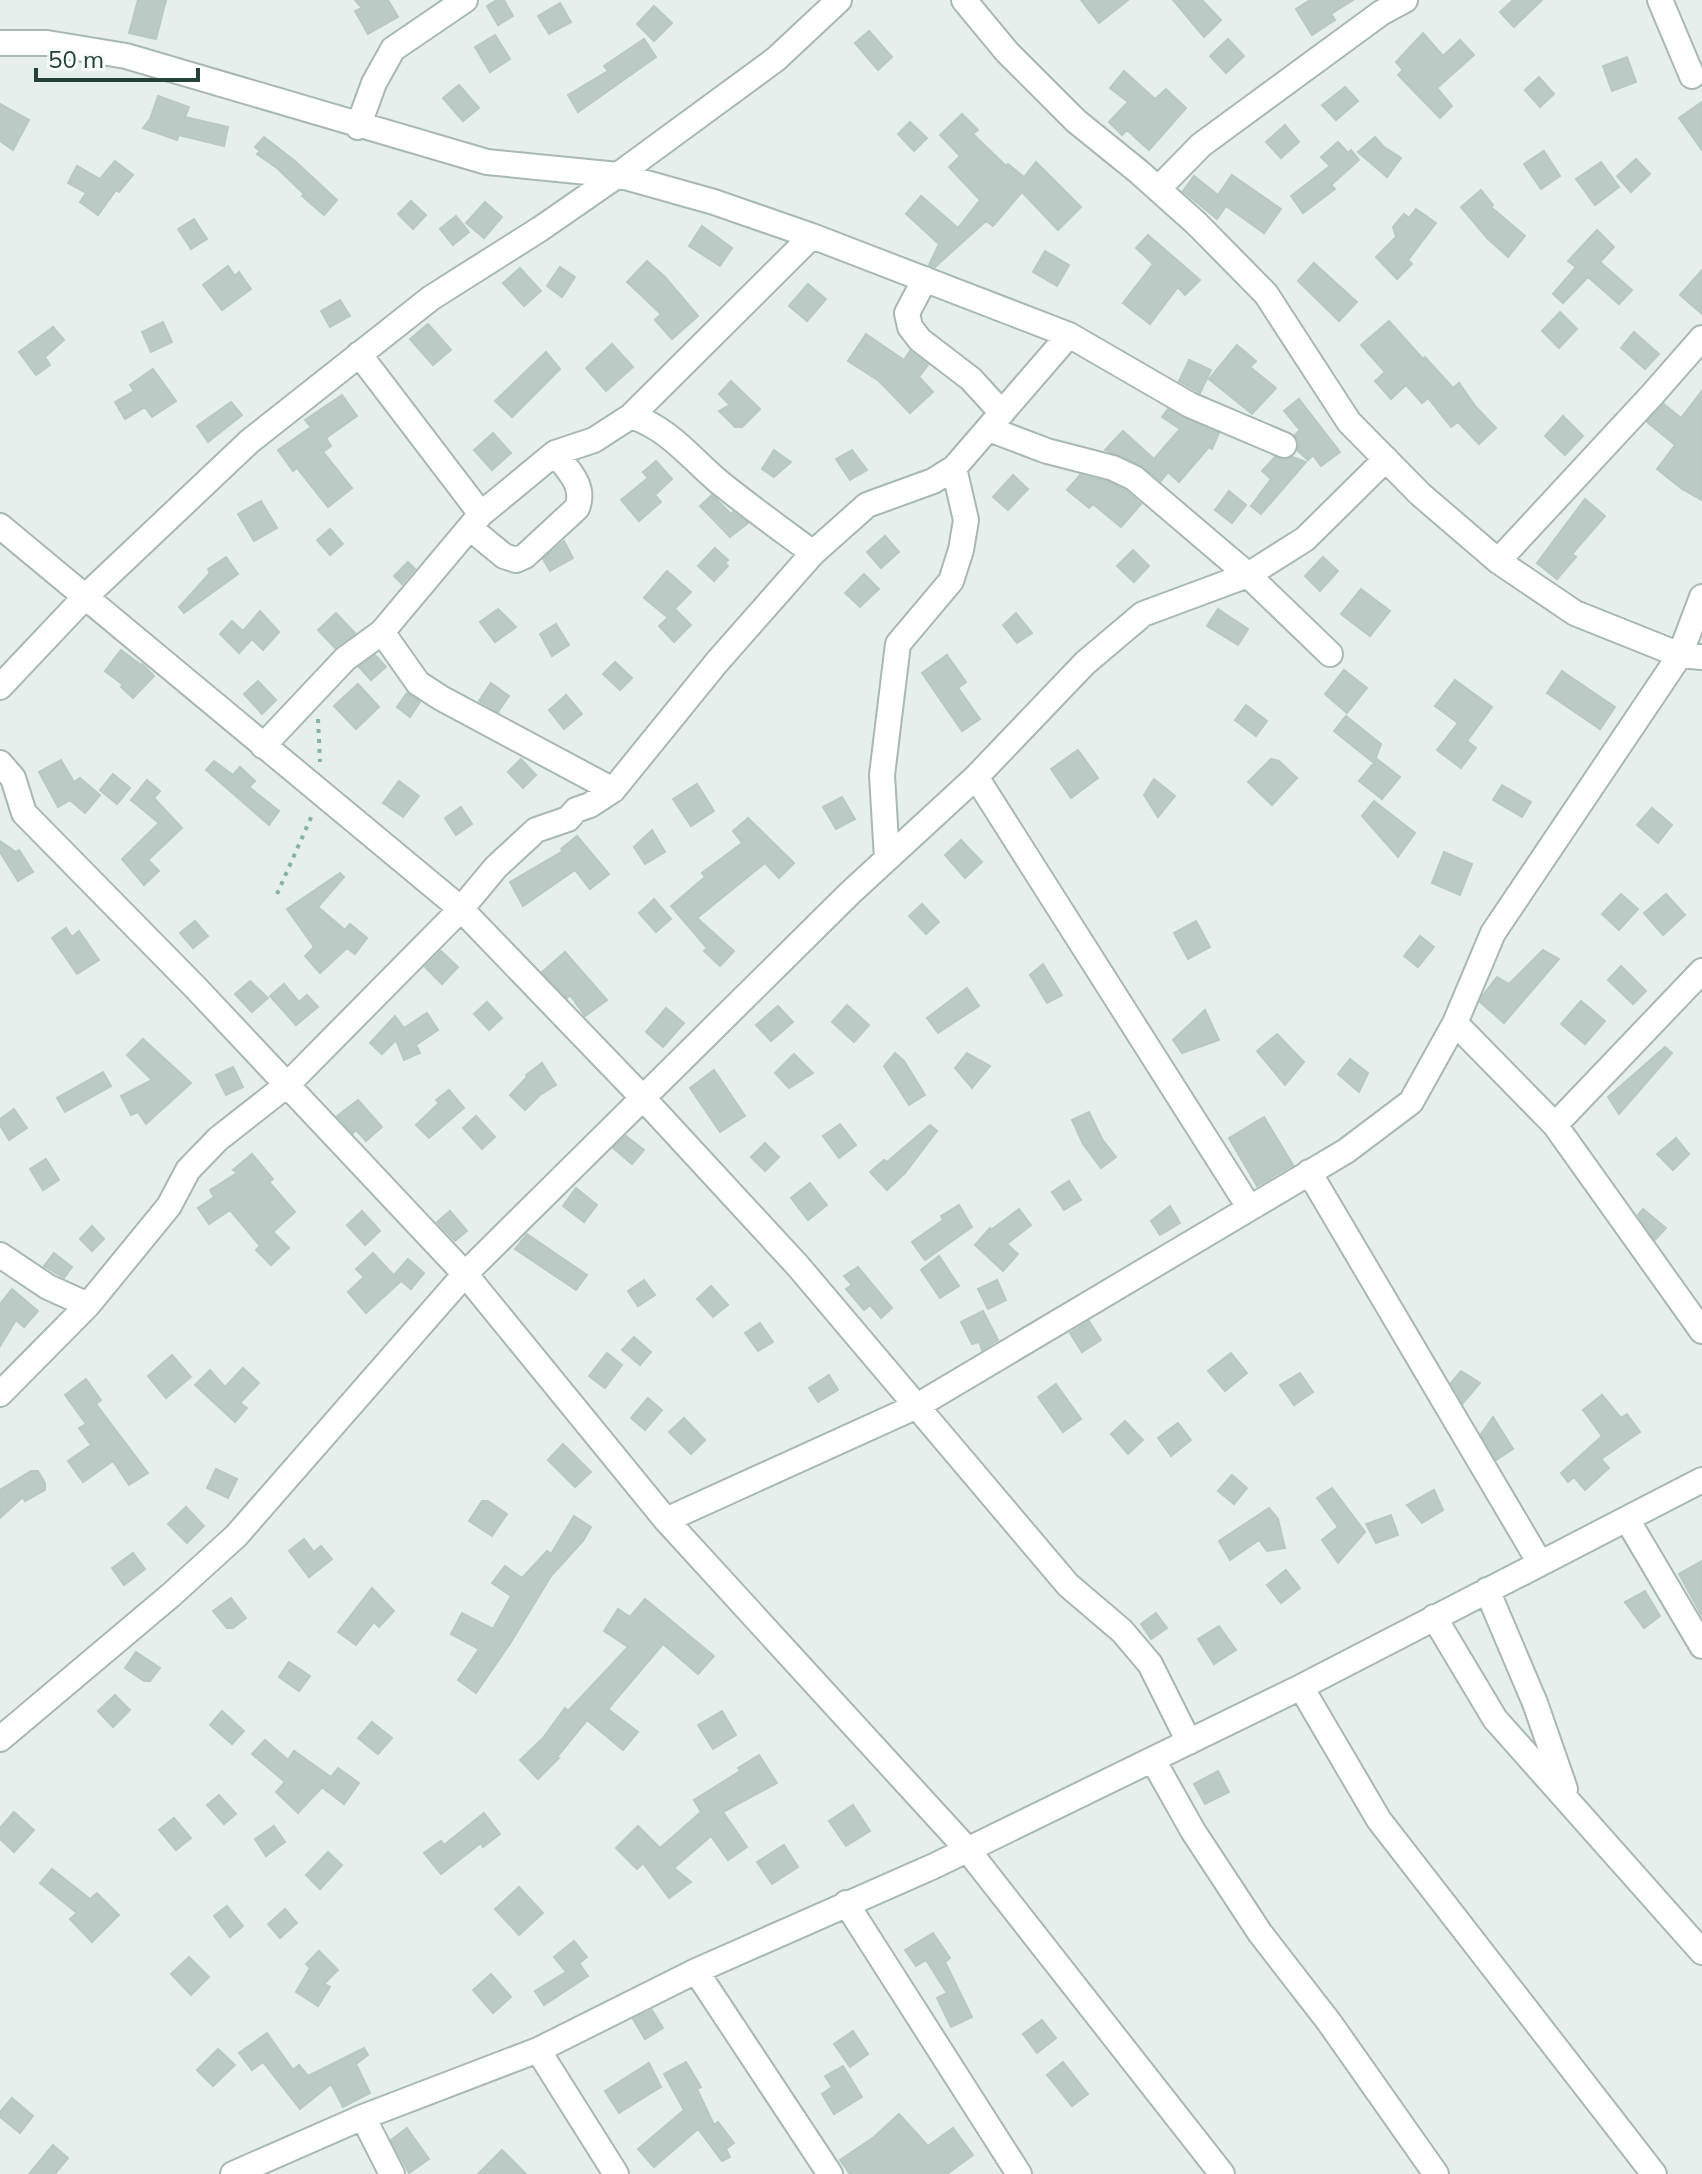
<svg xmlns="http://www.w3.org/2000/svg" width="1702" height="2174" font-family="Mulish,sans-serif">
	<rect width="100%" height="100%" fill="#e6efeb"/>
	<path fill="#bbcac4" stroke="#b8c9c2" stroke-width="2" d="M138,0H166L156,39L129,33Z
		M355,0H388L398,17L368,34L355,11L362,8Z
		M497,0H504L513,16L498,25L487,6Z
		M1081,0H1128L1099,23Z
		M1173,0H1202L1221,20L1204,37Z
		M1310,0H1353L1331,14L1335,20L1312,35L1296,9Z
		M1513,0H1542L1514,27L1500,12Z
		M560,3L571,22L549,34L538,16Z
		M654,6L672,23L654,41L637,24Z
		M869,31L892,57L878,70L855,43Z
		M1423,33L1443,56L1460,40L1474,55L1437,88L1452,106L1440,118L1398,75L1403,70L1396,62Z
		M495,35L510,59L490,72L475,47Z
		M644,39L656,57L578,112L568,95L608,71L604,66Z
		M1228,39L1244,56L1226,73L1210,56Z
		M1627,57L1636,82L1612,91L1603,66Z
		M1124,71L1155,99L1166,89L1186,108L1149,150L1127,130L1122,135L1109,122L1128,102L1110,88Z
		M1539,77L1554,94L1540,107L1525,90Z
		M459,85L479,108L463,121L443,98Z
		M1345,87L1358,101L1336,120L1322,105Z
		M158,96L189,107L185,117L228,127L224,146L179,135L177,140L143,128L150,119Z
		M1702,102V150L1679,118Z
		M0,104L29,120L13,150L0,141Z
		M962,114L978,130L973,134L1006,166L1008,164L1024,177L1036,162L1081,207L1058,230L1022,192L993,226L986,221L935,267L929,265L939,244L906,214L921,196L958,228L980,200L949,167L960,156L940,135Z
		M910,122L927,138L914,151L898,134Z
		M1285,125L1299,142L1281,158L1266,142Z
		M264,137L295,161L337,200L324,215L302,196L304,194L277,168L257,154L260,151L255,147Z
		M1375,137L1384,147L1401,158L1387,177L1358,152Z
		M1338,142L1348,153L1351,150L1359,160L1331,185L1335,189L1303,213L1291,196L1330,166L1321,157Z
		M1544,151L1560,176L1541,189L1524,164Z
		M1636,159L1650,174L1631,192L1617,176Z
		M115,161L133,175L119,192L116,190L98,215L80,202L86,193L68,183L77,166L100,179Z
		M1601,162L1619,187L1595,205L1576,179Z
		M1232,175L1281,209L1264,233L1226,206L1217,219L1183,191L1194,176L1218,195Z
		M1481,190L1493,205L1491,207L1525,236L1508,257L1487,238L1461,207Z
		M411,201L426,215L413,229L398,214Z
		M485,202L502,217L484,238L466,223Z
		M1416,209L1436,223L1408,260L1412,264L1397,279L1376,257L1396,237L1393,227L1404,214L1409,218Z
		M456,216L469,232L453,245L440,229Z
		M194,219L207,239L191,249L178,229Z
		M702,226L732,248L720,266L689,246Z
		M1597,230L1614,247L1600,262L1632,290L1619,304L1588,277L1563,303L1553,294L1576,267L1568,261Z
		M1148,235L1200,280L1185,295L1178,287L1150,324L1123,303L1153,264L1136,248Z
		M1045,251L1069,265L1057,286L1033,272Z
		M647,261L665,277L698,316L672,339L655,320L661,314L627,282Z
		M1314,263L1357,302L1339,321L1298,281Z
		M228,266L235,276L239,272L251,289L222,310L203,285Z
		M560,267L575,277L562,297L547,286Z
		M520,268L541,291L524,306L503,283Z
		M1702,270V314L1680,295Z
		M808,284L826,299L807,321L789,306Z
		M340,300L350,316L330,327L321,311Z
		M1560,312L1577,329L1559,348L1542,331Z
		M1389,321L1423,359L1425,357L1453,388L1459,383L1476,407L1496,428L1479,444L1458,422L1451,427L1428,398L1422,403L1406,385L1391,399L1375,381L1385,372L1361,345Z
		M163,322L172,342L151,352L142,332Z
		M428,324L451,350L433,365L410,339Z
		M53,327L64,340L45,357L50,365L36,375L19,352Z
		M1634,332L1659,354L1645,369L1621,348Z
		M866,334L904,360L910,351L928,365L919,377L933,392L910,413L879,381L848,361Z
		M612,344L633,367L606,391L586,368Z
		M1237,345L1256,361L1250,367L1276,388L1252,414L1209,379Z
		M546,352L560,369L512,417L495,401Z
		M1189,360L1211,370L1200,393L1179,381Z
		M153,369L176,401L152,417L145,407L125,419L115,402L134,391L130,385Z
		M731,381L760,409L742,427H735L719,411L730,405L719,394Z
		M1702,391V500L1682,489L1657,469L1675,445L1647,422L1664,404L1681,418Z
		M342,395L357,416L326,438L331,446L323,452L352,488L328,507L297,468L293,471L278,450L311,427L305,420Z
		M1299,399L1340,452L1321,466L1313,455L1308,460L1298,451L1299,442L1295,435L1300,430L1284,411Z
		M231,402L242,415L208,442L197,426Z
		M1168,409L1219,433L1212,449L1209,447L1179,482L1168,472L1161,481L1141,465L1105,450L1123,431L1154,459L1180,429L1162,417Z
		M1563,416L1583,436L1565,455L1545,436Z
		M493,433L511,453L492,470L474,450Z
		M774,450L791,462L774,477L762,469Z
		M852,450L867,470L850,480L836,459Z
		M1275,457L1285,460L1293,457L1306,462L1261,514L1251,506L1271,479L1262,471Z
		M656,461L672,479L655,495L661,502L639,521L621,500L648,478L643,472Z
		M1013,475L1028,489L1008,510L993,497Z
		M1080,475L1108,482L1126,491L1141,504L1121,527L1093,504L1089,508L1067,490Z
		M1229,491L1246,505L1232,523L1215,510Z
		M712,495L731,514L733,512L748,523L730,537L700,506Z
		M1585,499L1605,516L1572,554L1576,557L1557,579L1537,563Z
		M261,501L277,528L254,541L238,514Z
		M330,529L343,544L330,555L317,540Z
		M885,536L899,552L881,568L867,552Z
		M564,541L573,558L550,571L543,559Z
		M715,548L728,560L725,563L728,566L714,581L698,566Z
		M1133,550L1149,566L1134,582L1117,566Z
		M226,557L238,574L184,613L179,607L210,573L208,569Z
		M1323,557L1338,571L1320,591L1305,576Z
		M408,562L415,569L402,584L394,576Z
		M667,571L691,592L667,617L644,598Z
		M864,574L879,589L860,607L845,593Z
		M1361,589L1390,611L1370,636L1341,614Z
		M498,609L516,627L495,642L480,622Z
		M1218,609L1248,629L1238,645L1207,626Z
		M676,610L691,625L674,642L659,626Z
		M260,611L279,632L263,650L252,639L239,653L220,634L232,621L243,631Z
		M336,613L355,633L335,648L318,630Z
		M1016,613L1032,633L1017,643L1003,625Z
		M556,624L569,645L552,656L540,634Z
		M121,650L141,665L142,664L154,676L133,698L121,687L123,685L105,671Z
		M375,655L386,667L371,680L359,667Z
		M947,655L966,682L958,688L980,719L962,731L922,673Z
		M615,662L632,678L620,690L603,674Z
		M1344,670L1367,688L1347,713L1325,694Z
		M1562,671L1615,707L1600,729L1547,693Z
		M1455,680L1492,707L1467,741L1476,748L1461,768L1437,750L1458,723L1435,706Z
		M258,681L276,700L262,714L244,694Z
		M491,683L509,696L498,712L479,701Z
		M358,684L379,707L356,729L334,706Z
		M407,693L420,702L410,717L397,707Z
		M566,695L582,714L564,729L549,710Z
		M1246,705L1267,721L1256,736L1235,720Z
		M1346,716L1381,744L1374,763L1334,731Z
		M1078,750L1098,778L1071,798L1051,769Z
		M521,759L536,775L523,788L508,772Z
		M1271,759L1279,761L1297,778L1272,805L1248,782Z
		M1377,759L1400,777L1382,799L1359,781Z
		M61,760L74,782L80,778L100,795L85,813L70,800L58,807L39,772Z
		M214,761L233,775L240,767L255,781L249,787L279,811L269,825L206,770Z
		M113,774L130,788L117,804L100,790Z
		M1154,779L1175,796L1158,817L1144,795Z
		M147,780L160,791L154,798L182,828L148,860L159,871L144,885L122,859L159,823L131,800Z
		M399,781L419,796L403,817L383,803Z
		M697,784L714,811L691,826L673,799Z
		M1502,785L1531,802L1522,817L1493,800Z
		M842,797L855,819L836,829L823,807Z
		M1374,801L1415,833L1398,857L1362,816Z
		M461,807L472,824L456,835L445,818Z
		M1652,808L1672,825L1658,843L1637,825Z
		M748,818L794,863L779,878L765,863L697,918L734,951L720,966L704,951L707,948L671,906L705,877L702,873L742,843L733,831Z
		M652,830L665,852L645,864L634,847Z
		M577,836L609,874L590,889L575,870L523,906L510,882L563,851L561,849Z
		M961,840L982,862L965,878L945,855Z
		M0,841L16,852L19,850L33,872L18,881L0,852Z
		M1444,852L1472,864L1460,895L1432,883Z
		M340,873L344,877L318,907L345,930L350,924L367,938L355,954L347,948L320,973L305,956L314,947L287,909Z
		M1621,894L1638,909L1619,930L1602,914Z
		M1666,894L1685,915L1663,935L1644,913Z
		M654,899L671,919L656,932L639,913Z
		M922,904L939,922L926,934L909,916Z
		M195,921L208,936L193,948L180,933Z
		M1196,921L1210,947L1188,959L1174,933Z
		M66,928L72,937L79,931L99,960L77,974L52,938Z
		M1420,936L1434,947L1418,967L1404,956Z
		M1543,950L1559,959L1504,1023L1480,1002L1483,995L1497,977L1509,984Z
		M441,951L458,967L442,984L425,967Z
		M565,952L607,1000L585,1016L570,995L567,998L542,972Z
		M1043,964L1062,995L1047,1003L1030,975Z
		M1621,966L1646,991L1633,1004L1608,980Z
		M250,981L268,998L252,1012L235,994Z
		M284,984L299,1002L307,995L318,1007L296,1025L270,996Z
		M967,988L979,1006L938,1033L927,1018Z
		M1581,1001L1605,1021L1585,1044L1561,1024Z
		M487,1002L502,1018L489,1030L474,1014Z
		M847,1005L869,1025L854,1042L832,1022Z
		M778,1006L793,1022L771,1041L756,1025Z
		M666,1008L684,1023L663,1047L646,1032Z
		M1205,1010L1219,1040L1182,1053L1173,1040Z
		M427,1013L438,1030L416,1045L420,1053L404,1060L396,1040L382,1054L370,1043L395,1016L404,1028Z
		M1277,1034L1304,1062L1285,1085L1257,1051Z
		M143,1039L191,1083L146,1124L138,1112L131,1115L121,1096L152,1080L127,1055Z
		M1665,1047L1672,1053L1619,1114L1608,1097Z
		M895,1053L904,1061L925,1095L909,1105L884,1066Z
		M967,1053L990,1066L972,1088L955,1068Z
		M794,1054L813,1073L789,1088L775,1073Z
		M1350,1059L1368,1073L1359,1092L1338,1074Z
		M542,1063L556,1085L540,1095L525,1110L510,1095L527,1077L526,1075Z
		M233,1067L243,1087L226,1095L216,1075Z
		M714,1070L745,1116L720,1132L690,1088Z
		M103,1072L111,1086L65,1112L57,1098Z
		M449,1090L464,1108L429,1138L416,1125L439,1103L436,1100Z
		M358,1100L382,1127L366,1141L356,1130L353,1133L337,1116Z
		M14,1109L27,1128L9,1140L0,1125V1119Z
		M1089,1112L1102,1139L1116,1157L1101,1168L1083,1144L1072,1120Z
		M476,1116L495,1137L482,1149L463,1128Z
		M1264,1117L1293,1165L1257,1186L1229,1138Z
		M840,1124L856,1145L839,1158L823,1136Z
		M930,1125L937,1131L905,1173L887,1190L870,1172L884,1160L887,1162Z
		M626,1136L644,1150L632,1164L613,1148Z
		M1676,1138L1689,1154L1673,1170L1657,1154Z
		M765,1143L779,1157L765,1171L751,1157Z
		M252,1154L273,1179L269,1182L295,1212L273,1232L289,1248L271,1265L256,1250L260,1246L230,1210L209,1224L198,1208L214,1197L210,1190L237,1173L233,1170Z
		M46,1159L59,1180L43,1190L30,1169Z
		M1069,1181L1081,1200L1064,1210L1052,1192Z
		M810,1183L827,1205L808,1220L791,1198Z
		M576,1188L597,1205L584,1222L563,1206Z
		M959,1205L972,1227L925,1260L912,1242L943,1220L941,1216Z
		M1170,1206L1180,1223L1160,1235L1151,1221Z
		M1019,1209L1031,1225L1007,1244L1018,1254L1003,1271L975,1245L990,1228L991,1230Z
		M1643,1209L1666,1228L1655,1240L1638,1215Z
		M362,1211L380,1231L365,1245L347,1225Z
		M450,1211L467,1231L455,1241L437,1222Z
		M92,1226L104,1239L92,1251L80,1239Z
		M527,1234L587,1275L576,1290L515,1249Z
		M54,1253L72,1267L64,1278L44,1266Z
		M373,1253L400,1282L366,1313L348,1292L364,1277L356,1269Z
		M939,1256L959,1286L940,1298L921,1270Z
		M408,1259L424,1273L411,1289L394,1275Z
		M858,1267L892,1308L881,1318L870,1305L864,1310L846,1289L852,1285L844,1276Z
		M644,1280L655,1295L638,1306L628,1291Z
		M997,1280L1006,1300L988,1309L978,1289Z
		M711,1286L728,1305L713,1317L697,1299Z
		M12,1289L38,1311L24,1327L16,1320L0,1346V1304Z
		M983,1311L998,1340L982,1350L979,1342L972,1344L961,1322Z
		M1089,1321L1101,1340L1082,1352L1070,1333Z
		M760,1323L773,1342L758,1351L745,1333Z
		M634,1337L651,1352L640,1365L622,1350Z
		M607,1353L622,1365L605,1388L589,1376Z
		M1231,1353L1247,1373L1225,1391L1208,1371Z
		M172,1355L191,1377L166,1398L148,1376Z
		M243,1368L259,1383L240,1403L247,1408L235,1422L195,1385L210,1370L225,1387Z
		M1461,1371L1480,1383L1463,1403L1451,1383Z
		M1300,1373L1313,1392L1294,1405L1280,1385Z
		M829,1375L838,1390L818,1402L809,1388Z
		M86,1379L101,1400L96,1404L148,1473L129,1485L113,1461L83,1482L68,1461L91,1445L79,1428L86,1424L65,1395Z
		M1056,1384L1081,1419L1063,1432L1038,1397Z
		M1602,1395L1621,1418L1627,1414L1640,1432L1601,1459L1609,1468L1585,1490L1574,1477L1568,1482L1561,1473L1602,1436L1583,1410Z
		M648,1398L662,1410L645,1430L631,1418Z
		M1493,1417L1513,1449L1496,1460L1481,1434Z
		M684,1418L705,1440L691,1454L669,1432Z
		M1125,1421L1143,1440L1128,1454L1111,1434Z
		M1178,1423L1191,1440L1171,1456L1158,1438Z
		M563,1444L591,1472L575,1487L548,1460Z
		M216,1469L237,1479L228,1498L207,1488Z
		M31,1471H38L45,1483V1490L25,1501L23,1497L0,1518V1490Z
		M1232,1475L1247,1488L1234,1504L1218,1491Z
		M1332,1488L1365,1532L1338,1563L1322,1540L1338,1527L1317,1498Z
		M1434,1490L1443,1510L1422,1523L1407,1505Z
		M482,1501H488L507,1514L492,1536L469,1521Z
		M186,1507L204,1526L187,1543L168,1524Z
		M1269,1508L1278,1519L1285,1548L1267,1551L1259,1540L1230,1560L1219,1541Z
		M1391,1515L1398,1535L1376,1543L1366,1524Z
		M574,1516L591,1527L583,1541L551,1576L511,1642L476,1693L458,1680L479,1649L451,1634L462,1613L493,1629L511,1596L492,1583L505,1566L522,1578L547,1551L551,1554Z
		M304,1539L314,1552L321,1546L332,1559L309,1577L289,1551Z
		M133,1553L145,1569L124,1585L112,1568Z
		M1702,1561V1616L1679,1574Z
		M1286,1570L1300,1588L1281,1603L1267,1585Z
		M372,1588L394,1611L379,1627L374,1622L356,1645L338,1632Z
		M1645,1591L1660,1616L1644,1628L1625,1602Z
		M231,1598L246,1618L233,1628H227L213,1611Z
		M645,1599L714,1656L698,1674L663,1644L608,1709L638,1732L623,1750L587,1720L557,1757L559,1758L538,1779L520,1760L543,1738L565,1708L568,1711L628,1647L604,1631L618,1609L630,1617Z
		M1156,1613L1167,1628L1151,1639L1141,1624Z
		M1219,1626L1236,1650L1214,1664L1198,1639Z
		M136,1652L160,1668L150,1681H144L125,1668Z
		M289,1662L310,1676L299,1691L279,1677Z
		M115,1695L130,1710L113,1727L98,1711Z
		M222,1711L244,1731L232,1744L210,1725Z
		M722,1711L736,1735L713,1749L698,1725Z
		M372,1722L392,1738L378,1754L358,1738Z
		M265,1740L288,1760L294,1751L331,1777L338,1768L359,1783L344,1804L323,1788L326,1783L298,1813L276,1792L285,1782L252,1754Z
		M759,1755L777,1783L723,1812L747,1847L728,1860L711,1836L674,1868L691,1882L669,1898L643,1863L637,1869L616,1848L638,1826L660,1848L701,1812L694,1800L740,1771L738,1768Z
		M1218,1771L1229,1792L1205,1804L1194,1784Z
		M219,1795L236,1814L224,1824L207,1805Z
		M853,1805L870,1831L846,1846L829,1821Z
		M14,1812L34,1830L14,1852L0,1839V1828Z
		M484,1813L500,1834L483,1847L481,1843L441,1874L424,1853L441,1841L444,1845Z
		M174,1818L191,1838L176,1850L159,1830Z
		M274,1826L285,1842L266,1856L255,1839Z
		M784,1845L798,1867L772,1884L757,1862Z
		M328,1852L342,1865L320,1889L306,1875Z
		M52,1869L90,1899L97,1893L119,1915L92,1942L70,1919L77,1913L40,1883Z
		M519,1887L543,1913L519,1935L495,1909Z
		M227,1906L243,1926L230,1937L214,1916Z
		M285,1909L297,1923L280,1938L268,1924Z
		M933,1933L950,1958L945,1962L972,2017L951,2027L937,1998L947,1993L926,1960L916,1966L905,1950Z
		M574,1941L587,1957L577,1965L579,1963L588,1976L544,2005L535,1991L566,1972L554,1957Z
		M319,1951L338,1970L324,1984L330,1987L318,2006L296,1992L310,1968L306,1964Z
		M189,1957L209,1977L191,1995L171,1974Z
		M491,1974L511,1997L493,2013L473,1990Z
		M652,2010L663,2028L645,2039L633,2019Z
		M1042,2020L1056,2038L1037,2053L1023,2034Z
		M853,2031L868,2054L850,2067L834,2044Z
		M267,2033L293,2070L299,2065L308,2076L364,2048L368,2055L356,2064L370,2093L343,2107L331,2084L300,2109L263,2062L252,2070L239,2053Z
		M218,2049L235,2065L213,2086L197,2070Z
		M686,2062L701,2087L697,2089L714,2125L718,2122L734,2143L726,2149L730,2157L722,2161L698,2129L654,2167L638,2149L684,2110L664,2074Z
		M1063,2062L1088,2094L1072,2106L1047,2075Z
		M649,2063L661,2087L619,2113L605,2091Z
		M843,2066L862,2097L834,2114L822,2094L832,2087L825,2076Z
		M12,2098L33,2116L20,2133L0,2117V2112Z
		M899,2114L928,2146L953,2128L973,2155L947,2174H850L840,2160L874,2137Z
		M407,2128L429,2159L409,2173L391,2140Z
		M53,2145L68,2158L55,2174H29Z
		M502,2150L526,2174H478Z"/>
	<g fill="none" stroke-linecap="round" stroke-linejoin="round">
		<defs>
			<path id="minor" d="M964,0L1007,52L1076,121L1139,172L1196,223L1266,294L1349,422L1420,494L1498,561L1575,613L1680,655L1702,657
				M1660,0L1692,76
				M0,43H47L126,56L487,162L618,175L714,202L812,236L1069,335L1190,405L1284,445
				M358,127L374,83L393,49L465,0
				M1158,189L1201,145L1381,13L1405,0
				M925,279L907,313L910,327L920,340L971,379L1002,413
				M359,354L481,514
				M631,416C668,428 691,458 719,482C750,507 782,530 813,553
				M989,429L1047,451L1113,468L1134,478L1248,575L1330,654
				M0,526L461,909L643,1098L798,1266L1068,1585L1122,1631L1150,1664L1189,1742
				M470,528L504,556L516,560L525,556L577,508C586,486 568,470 555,453
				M1498,561L1652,395L1702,338
				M382,632L418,683L441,698L613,790
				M0,687L86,596L250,441L431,298L540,229L618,175L776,59L839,0
				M263,746L345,659L382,632L481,514L555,453L594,440L631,416L812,236
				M0,763L13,778L24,813L195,987L465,1274L666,1520L967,1849L1222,2174
				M976,777L1249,1207
				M887,859L882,775L898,644L951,581L961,550L966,520L954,468
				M1455,1023L1555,1125L1702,1331
				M1555,1125L1702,971
				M1309,1172L1540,1563
				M0,1255L48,1287L88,1305
				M0,1394L88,1305L169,1206L188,1170L218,1139L288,1084L461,909L496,867L536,830L568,819L576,810L590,805L613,790L717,662L813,553L867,505L933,481L954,468L1069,335
				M666,1520L917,1406L1346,1151L1411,1102L1455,1023L1493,933L1680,655L1702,597
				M1628,1521L1702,1646
				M1487,1590L1535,1703L1565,1789
				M1434,1617L1495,1719L1702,1952
				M1301,1687L1379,1820L1654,2174
				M0,1739L171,1595L236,1536L465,1274L850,893L976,777L1085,663L1143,614L1248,575L1305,539L1386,459
				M1153,1760L1193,1831L1260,1933L1329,2022L1436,2174
				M846,1903L1019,2174
				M696,1971L830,2174
				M538,2050L616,2174
				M363,2117L392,2174
				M233,2174L363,2117L538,2050L696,1971L934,1866L1301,1687L1702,1480"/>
		</defs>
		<use href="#minor" stroke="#a8b8b2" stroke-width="28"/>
		<path stroke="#86b3a5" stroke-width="4" stroke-dasharray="4 6" stroke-linecap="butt" d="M318,719L320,762
			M277,894L313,813"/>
		<use href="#minor" stroke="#fff" stroke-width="24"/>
	</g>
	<path d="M36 68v12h162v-12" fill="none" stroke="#24423a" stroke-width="4"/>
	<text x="48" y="68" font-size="24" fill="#24423a" stroke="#f7fbf9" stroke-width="6" paint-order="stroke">50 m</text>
</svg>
